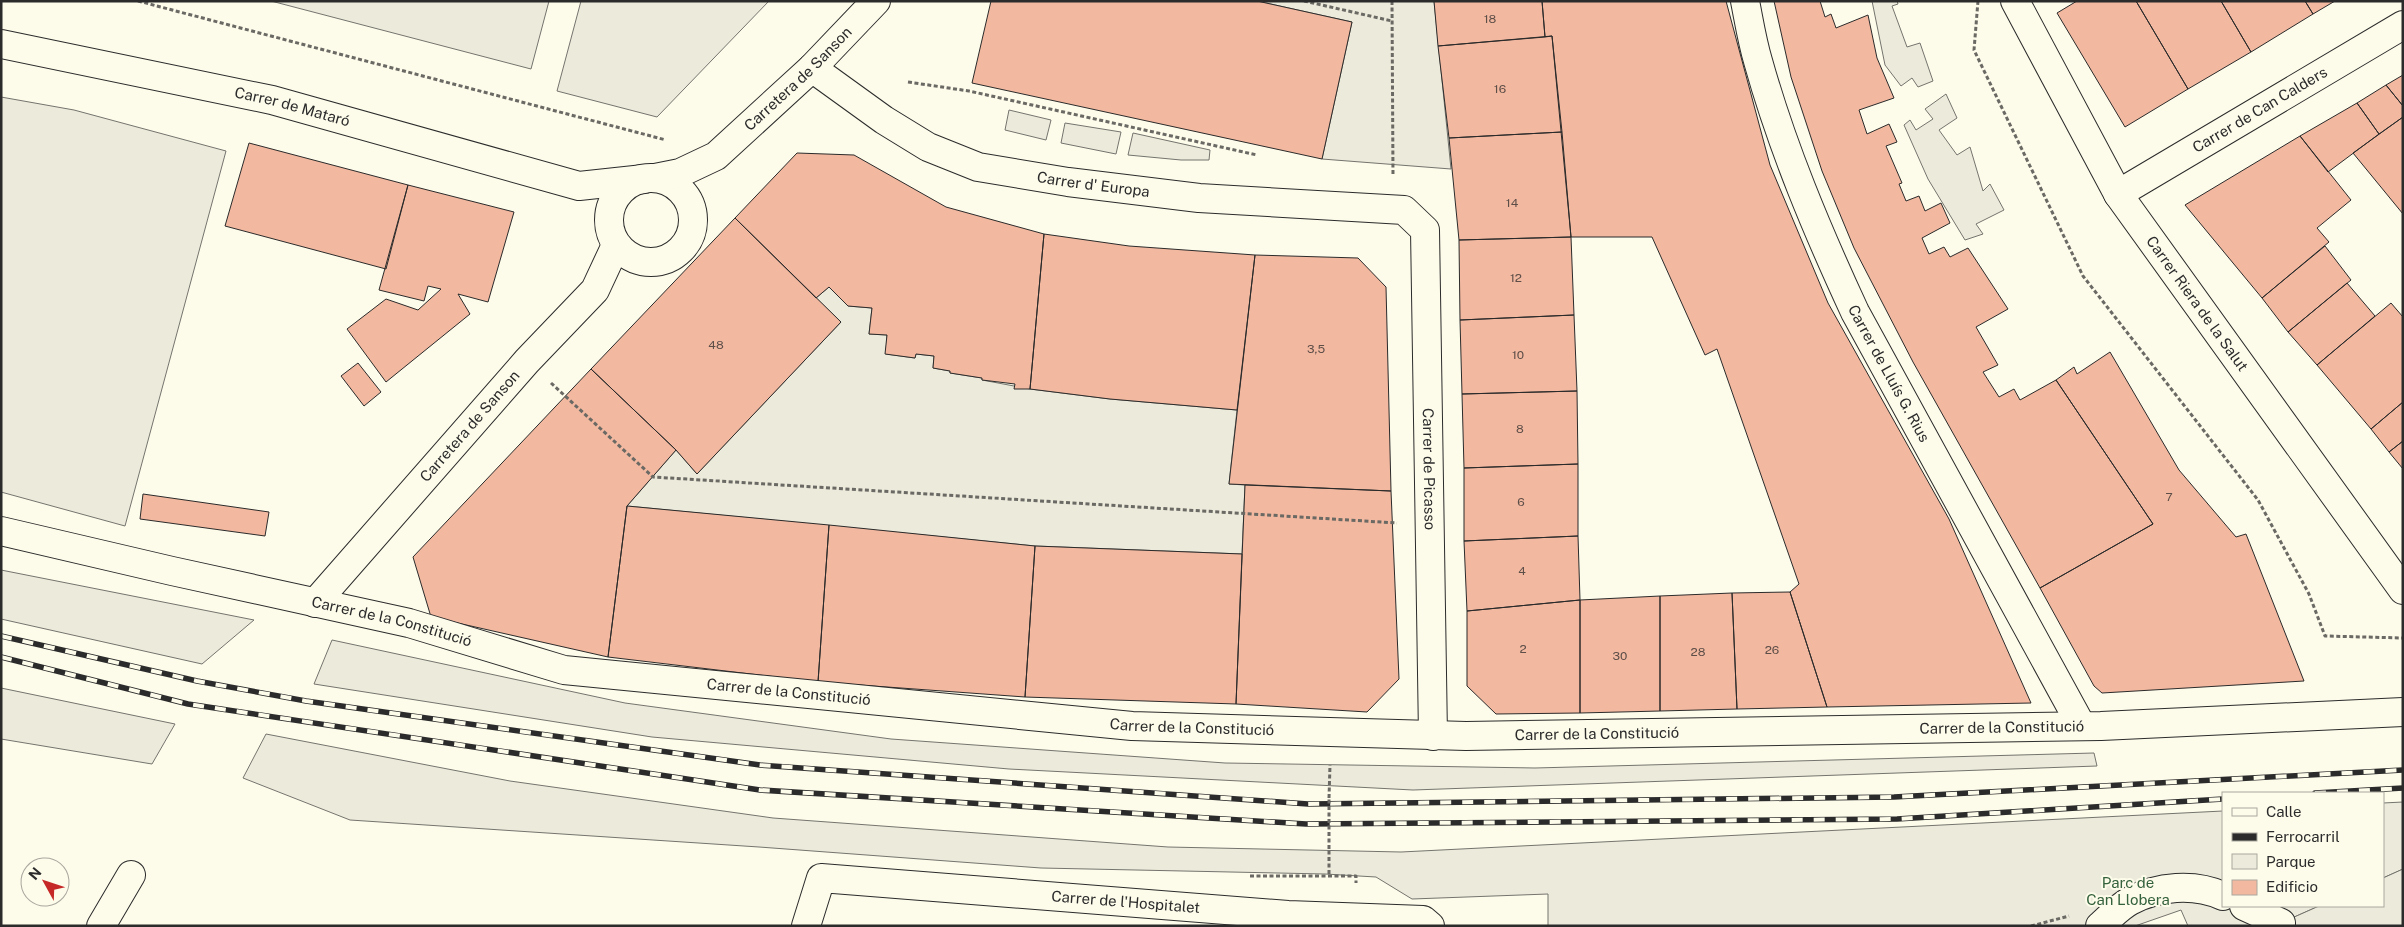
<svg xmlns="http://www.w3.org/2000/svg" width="2404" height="927" font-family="'Public Sans',sans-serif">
	<rect width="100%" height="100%" fill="#fdfbea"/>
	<path fill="#ecebdb" stroke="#74746e" d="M271,1H549L531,69Z
		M1872,1H1897L1898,4L1892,6L1907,47L1920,43L1933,81L1918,87L1912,78L1901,86L1885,65Z
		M1946,94L1957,118L1939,130L1957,155L1970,147L1983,191L1990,184L2004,210L1976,224L1983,234L1965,240L1928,179L1904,125L1910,120L1916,130L1933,119L1925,109Z
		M1,97L74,110L226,151L125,526L1,492Z
		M1009,110L1051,120L1046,140L1005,130Z
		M1065,123L1121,132L1116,154L1061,143Z
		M1133,133L1210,150L1209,160H1181L1128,155Z
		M1,570L254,620L202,664L1,619Z
		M332,640L625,703L891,739L1225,763L1535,768L2094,753L2097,766L1413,790L1009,769L652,737L314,684Z
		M1,688L175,724L152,764L1,739Z
		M266,734L510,781L773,818L1168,847L1401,852L2223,811V906H2319L2274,926H2188L2181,910L2135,926H1548V894L1412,899L1376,877L1325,874L1041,868L759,847L350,820L243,778Z
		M2403,802V869L2383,878V803Z"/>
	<path fill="#eceadb" stroke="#74746e" d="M581,1H769L657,117L557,91Z
		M1257,1H1434L1451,169L1322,159L1352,22Z
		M829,287L848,306L872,308L869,334L887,335L886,354L915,358L916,354L934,356L933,368L950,371V373L982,378V380L1030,389L1110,399L1237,410L1229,484L1245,485L1242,554L1035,546L627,506L676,450L697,474L841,322L816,298Z
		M2403,869V926H2274L2319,906H2383V878Z"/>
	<path fill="#f2b8a0" stroke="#2b2b2b" d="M991,1H1257L1352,22L1322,159L972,83Z
		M1434,1H1542L1545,37L1438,46Z
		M1542,1H1726L1770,165L1828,303L1949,519L2031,703L1827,707L1790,592L1799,584L1717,349L1705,355L1652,237H1571L1552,36L1545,37Z
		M1774,1H1820L1825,17L1831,14L1836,28L1868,15L1877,58L1894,98L1859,110L1867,134L1889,124L1897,142L1886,146L1902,183L1899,184L1906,201L1919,196L1925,211L1941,203L1950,223L1922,238L1929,254L1944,247L1950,257L1968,248L2008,309L1976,327L1998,365L1983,372L1999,397L2014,389L2020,400L2056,380L2153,524L2040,588L1913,362L1854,248L1822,171L1791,77Z
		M2077,1H2136L2188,89L2125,127L2057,13Z
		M2136,1H2221L2251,52L2188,89Z
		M2221,1H2305L2313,14L2251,52Z
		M2305,1H2335L2313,14Z
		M1552,36L1562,132L1449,138L1438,46Z
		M2403,75V106L2386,85Z
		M2386,85L2403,106V117L2379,134L2357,103Z
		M2357,103L2379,134L2328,172L2300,136Z
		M2403,117V214L2353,153Z
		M1562,132L1571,237L1459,240L1449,138Z
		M2300,136L2351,200L2317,228L2329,242L2262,298L2185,205Z
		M249,143L408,185L386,269L225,226Z
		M797,153L854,155L946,207L1044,234L1030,389H1014L1015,384L982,380V378L950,373V371L933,368L934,356L916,354L915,358L885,354L887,335L869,334L872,308L848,306L829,287L816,298L735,218Z
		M408,185L514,212L488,302L458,294L470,314L386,382L347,329L386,299L418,310L441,289L428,286L424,301L379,290Z
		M735,218L841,322L697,474L676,450L591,369Z
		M1044,234L1129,246L1255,255L1237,410L1110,399L1030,389Z
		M1571,237L1574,315L1460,320L1459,240Z
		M2325,246L2351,280L2288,332L2262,298Z
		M1255,255L1358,258L1386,287L1391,491L1229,484Z
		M2347,283L2375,316L2317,365L2288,332Z
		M2391,303L2403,317V402L2371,429L2317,365Z
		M1574,315L1577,391L1462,394L1460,320Z
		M2110,352L2179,470L2236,537L2246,534L2304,681L2102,693L2094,686L2040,588L2153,524L2056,380L2074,367L2077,374Z
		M358,363L381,392L364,406L341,376Z
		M591,369L676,450L627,506L608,657L431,617L413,557Z
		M1577,391L1578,464L1464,468L1462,394Z
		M2403,402V441L2389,452L2371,429Z
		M2403,441V469L2389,452Z
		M1578,464V536L1464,541V468Z
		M1245,485L1391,491L1399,679L1367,712L1236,704Z
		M143,494L269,512L265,536L140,519Z
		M627,506L829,525L818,682L608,657Z
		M829,525L1035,546L1025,697L818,682Z
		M1578,536L1580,600L1467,611L1464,541Z
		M1035,546L1242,554L1236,704L1025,697Z
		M1790,592L1827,707L1737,709L1732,593Z
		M1732,593L1737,709L1660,711V596Z
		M1660,596V711L1580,713V600Z
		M1580,600V713L1496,714L1467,686V611Z"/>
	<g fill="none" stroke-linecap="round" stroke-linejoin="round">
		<defs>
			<g id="minor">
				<path id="s1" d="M1745,1C1749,21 1752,41 1758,61C1782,147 1817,230 1855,312L2081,725"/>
				<path id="s2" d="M2015,1L2118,194L2403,590"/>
				<path id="s3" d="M1,44L272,100L579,186L644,179"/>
				<path id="s4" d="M812,68L884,120L928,147L978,167L1068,182L1199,198L1404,210L1425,230L1433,736"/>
				<circle cx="651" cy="220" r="42"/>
				<path id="s5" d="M655,178L680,173L716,156L812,68L876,1"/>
				<path id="s6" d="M2118,194L2403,25"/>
				<path id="s7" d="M1,531L172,571L409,623L564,670L1132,726L1466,736L2101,726L2403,712"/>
				<path id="s8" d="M315,603L527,361L595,290L616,245"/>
				<path d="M2244,906L2281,923"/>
				<path d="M101,926L131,875"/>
				<path id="s9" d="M806,926L821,878L1288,915L1423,920L1430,926"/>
				<path d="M2100,926C2109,918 2119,907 2130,901C2158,886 2194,883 2223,896"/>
			</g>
		</defs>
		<use href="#minor" stroke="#2b2b2b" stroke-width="30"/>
		<path stroke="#6a6964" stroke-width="3" stroke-dasharray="4 2.5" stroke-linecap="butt" d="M138,1L666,140
			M1304,1L1392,21
			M1392,1L1393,176
			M1978,1L1974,50L2083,276L2258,500L2309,594L2325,636L2403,638
			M908,82L969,91L1257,155
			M551,383L653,477L1397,523
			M1329,798L1330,765
			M1329,874V849
			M1250,876H1356V883
			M2031,926L2069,916"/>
		<use href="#minor" stroke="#fdfbea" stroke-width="28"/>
		<defs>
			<path id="rail" d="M1,636L197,681L306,701L760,765L1308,804L1894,797L2403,770
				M1,657L188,704L760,790L1306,824L1897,819L2223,799
				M2315,793L2403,788"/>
		</defs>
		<use href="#rail" stroke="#2b2b2b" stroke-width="5.5"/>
		<use href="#rail" stroke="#fdfbea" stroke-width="4" stroke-dasharray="11" stroke-linecap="butt"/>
		<path stroke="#6a6964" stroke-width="3" stroke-dasharray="4 2.5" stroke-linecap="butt" d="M1329,849V798"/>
	</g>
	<g text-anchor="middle" stroke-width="4" stroke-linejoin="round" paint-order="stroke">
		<g font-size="12" fill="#5d4e48">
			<text x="1490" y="23">18</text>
			<text x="1500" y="93">16</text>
			<text x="1512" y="207">14</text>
			<text x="1516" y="282">12</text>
			<text x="716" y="349">48</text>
			<text x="1316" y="353">3,5</text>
			<text x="1518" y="359">10</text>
			<text x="1520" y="433">8</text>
			<text x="2169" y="501">7</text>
			<text x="1521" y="506">6</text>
			<text x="1522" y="575">4</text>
			<text x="1523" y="653">2</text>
			<text x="1772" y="654">26</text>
			<text x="1698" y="656">28</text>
			<text x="1620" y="660">30</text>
		</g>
		<g font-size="15" fill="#2b2b2b" stroke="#fdfbea">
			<text dy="5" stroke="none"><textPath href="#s5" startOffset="178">Carretera de Sanson</textPath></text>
			<text dy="5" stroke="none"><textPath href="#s3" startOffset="298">Carrer de Mataró</textPath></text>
			<text dy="5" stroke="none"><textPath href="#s6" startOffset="165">Carrer de Can Calders</textPath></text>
			<text dy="5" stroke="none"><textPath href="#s4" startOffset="311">Carrer d' Europa</textPath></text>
			<text dy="5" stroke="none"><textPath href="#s2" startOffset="354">Carrer Riera de la Salut</textPath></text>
			<text dy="5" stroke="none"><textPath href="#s1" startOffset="401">Carrer de Lluís G. Rius</textPath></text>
			<text dy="5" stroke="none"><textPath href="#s8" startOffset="235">Carretera de Sanson</textPath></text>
			<text dy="5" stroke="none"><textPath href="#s4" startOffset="891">Carrer de Picasso</textPath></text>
			<text dy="5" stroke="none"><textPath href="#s7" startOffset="401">Carrer de la Constitució</textPath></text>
			<text dy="5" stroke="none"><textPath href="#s7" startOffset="806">Carrer de la Constitució</textPath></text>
			<text dy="5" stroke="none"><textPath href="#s7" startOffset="1211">Carrer de la Constitució</textPath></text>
			<text dy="5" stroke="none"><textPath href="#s7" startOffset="2021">Carrer de la Constitució</textPath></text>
			<text dy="5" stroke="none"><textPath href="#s7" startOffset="1616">Carrer de la Constitució</textPath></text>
			<text dy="5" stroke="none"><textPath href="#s9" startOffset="356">Carrer de l'Hospitalet</textPath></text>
		</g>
		<g font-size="15" fill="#34623c" stroke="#fdfbea">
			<text x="2128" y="888">Parc de<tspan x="2128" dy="17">Can Llobera</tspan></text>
		</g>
	</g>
	<rect width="2404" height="927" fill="none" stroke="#2b2b2b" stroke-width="5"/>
	<rect x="2222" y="792" width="162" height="115" fill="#fdfbea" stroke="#a9a89e"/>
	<rect x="2232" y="808" width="25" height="8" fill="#fdfbea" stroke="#a9a89e"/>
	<text x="2266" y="817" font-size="15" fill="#2b2b2b">Calle</text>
	<rect x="2232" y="833" width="25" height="8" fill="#2b2b2b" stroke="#a9a89e"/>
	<text x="2266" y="842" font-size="15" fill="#2b2b2b">Ferrocarril</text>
	<rect x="2232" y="854" width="25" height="15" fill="#ecebdb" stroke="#a9a89e"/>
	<text x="2266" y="867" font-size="15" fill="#2b2b2b">Parque</text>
	<rect x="2232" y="880" width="25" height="15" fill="#f2b8a0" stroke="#a9a89e"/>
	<text x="2266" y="892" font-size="15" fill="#2b2b2b">Edificio</text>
	<g transform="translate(45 882) rotate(310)"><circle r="24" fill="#fdfbea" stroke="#a9a89e"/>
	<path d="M0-4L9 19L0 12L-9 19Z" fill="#c62828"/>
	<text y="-8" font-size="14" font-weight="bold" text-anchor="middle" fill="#2b2b2b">N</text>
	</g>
</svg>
